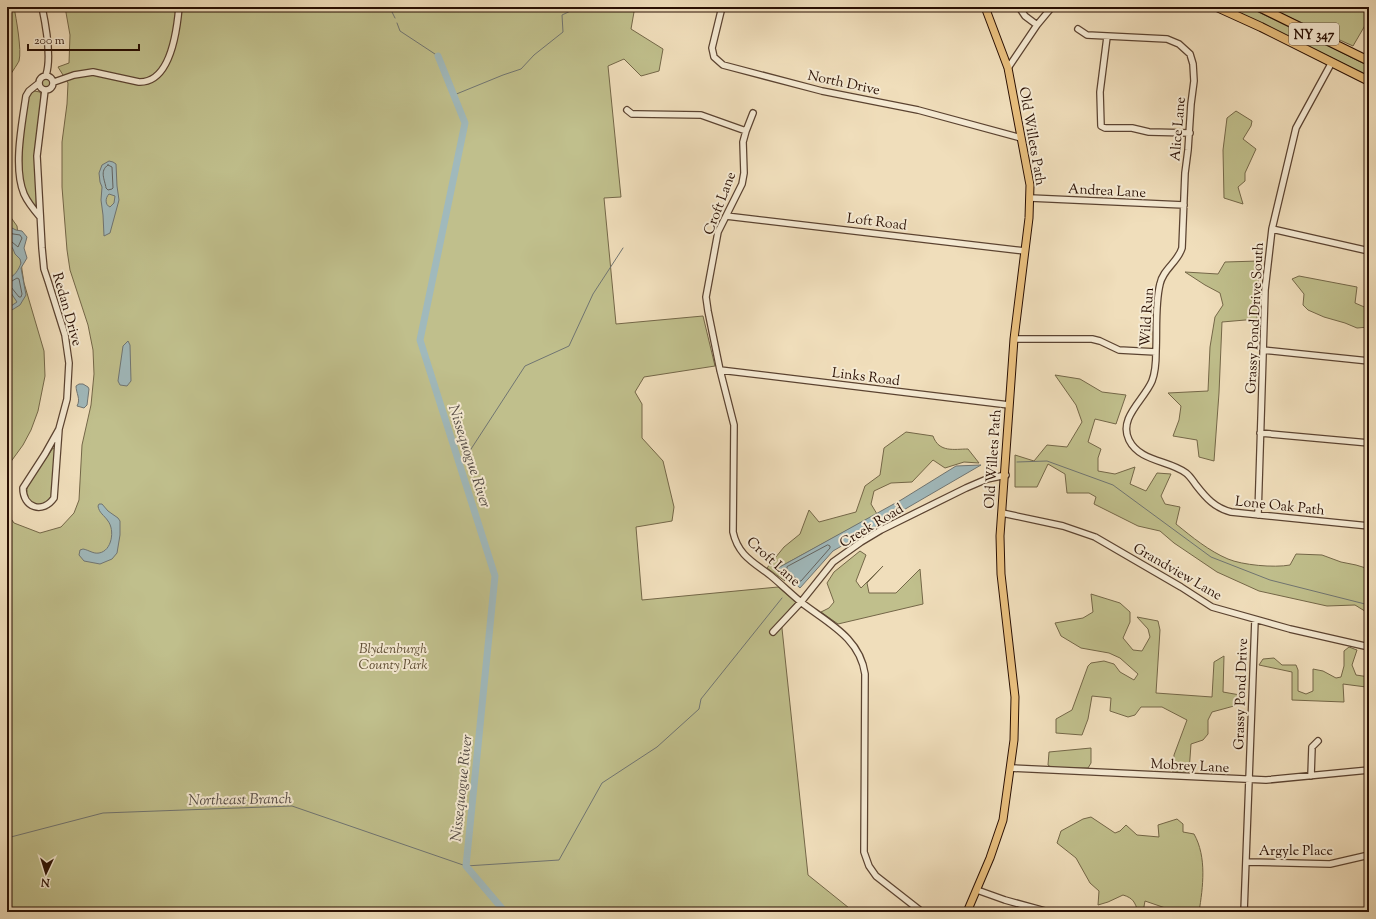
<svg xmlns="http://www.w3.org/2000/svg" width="1376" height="919" font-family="'Sorts Mill Goudy',serif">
	<rect width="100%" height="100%" fill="#f0debb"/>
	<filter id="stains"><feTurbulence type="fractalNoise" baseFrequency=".005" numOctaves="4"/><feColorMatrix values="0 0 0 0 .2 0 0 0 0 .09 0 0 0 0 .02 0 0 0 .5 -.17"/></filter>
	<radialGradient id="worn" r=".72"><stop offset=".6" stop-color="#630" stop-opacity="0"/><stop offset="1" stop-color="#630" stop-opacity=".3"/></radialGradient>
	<path fill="#c0bf8c" stroke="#746748" d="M7,7H14C16,18 22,50 19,61C17,65 10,75 7,80Z
		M65,7H637L634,12L631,29L663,49L659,71L641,76L624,59L608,66L621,197L604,198L616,324L703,316L715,366L644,377L635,392L642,404V438L663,461L674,507L672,521L636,527L642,600L778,587L796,602L781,619L808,875L854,912H7V513L14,523L40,533L61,527L74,513L79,500L82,445L91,405L94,374L93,350L88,325L70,270L67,250L62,187V142L67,104L68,83L58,67L69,63L70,35Z
		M1228,7H1248L1369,66V76Z
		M1267,7H1369V21L1367,22L1353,46Z
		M41 83a5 5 0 1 1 10 0a5 5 0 1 1-10 0Z
		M34,91L40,92L41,94L36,206C12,195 25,121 28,99L31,93Z
		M1236,111L1252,121L1251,126L1243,139L1256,149L1245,173V181L1238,187L1243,204L1224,198L1223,150L1227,118Z
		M7,212L17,226L22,270L24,283L44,351L45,376L38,411L31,430L23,445L7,467Z
		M1259,261L1257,319L1222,322L1219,393L1214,461L1199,457L1197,440L1173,436L1179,420L1181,406L1168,393L1208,391L1210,347L1215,317L1223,305L1220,293L1205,285L1185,272L1218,274L1225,262Z
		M1299,276L1357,287L1355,303L1369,309V327L1357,328L1345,323L1324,317L1308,310L1303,305L1304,294L1292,279Z
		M1055,375L1080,379L1102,392L1126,395L1116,424L1095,419L1088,442L1101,449L1098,458V471L1115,474L1135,467L1130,484L1146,491L1157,473L1171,474L1161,496L1165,504L1180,507L1176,524C1192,537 1209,551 1228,559C1242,565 1274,568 1290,565L1296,554L1322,555L1341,562L1356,565L1369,569V641L1365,640L1368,613L1355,605L1327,606L1259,591L1217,572L1174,543L1160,531L1138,526L1094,504L1096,497L1089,493H1067L1065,474L1048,464L1037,487H1015V455L1034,461L1047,445L1067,447L1082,422L1076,405Z
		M906,432L933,436C939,453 954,449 968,449L979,463L964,462L945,468L933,460L912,482L891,483L874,491L871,504L877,514L778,568L785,581L767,568L784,547L800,534L809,510L819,522L856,512L865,486L880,475L884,448Z
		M53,448L55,449L52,495L50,501C46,503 41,506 37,505C26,505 25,494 28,485Z
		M860,551L866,555L856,581L861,588L883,566L867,583L869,593H896L920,569L923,604L838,624L821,612L829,608L834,602L827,583L834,572Z
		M1091,594L1120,603L1130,612V622L1123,638L1133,650L1142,651L1150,637L1148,629L1137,617L1158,621L1160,630L1156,693L1212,697L1214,662L1224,656L1223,692L1240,695L1245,702L1234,706L1212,712L1208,720V734L1203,740L1191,744L1189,772H1173L1174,755L1187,720L1162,707H1141L1135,715L1128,717L1110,711L1111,698L1092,696L1088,719L1082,735L1056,733V719L1072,710L1088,666L1091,663L1104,661L1114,664L1120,672L1134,680L1138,674L1120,658L1109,653L1081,648L1061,636L1055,623L1083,618L1093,612Z
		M1349,647L1357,650L1352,665L1356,675L1369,677V689L1366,687L1343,684L1344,702L1292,700V672L1259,665L1263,659L1274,658L1282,665H1296L1298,670V691L1306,694L1313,691V669L1323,671L1336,678L1341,677L1344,666V651Z
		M1091,748V763L1088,768H1052L1048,765L1049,752Z
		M1091,817L1115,833L1120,831L1126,825L1137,835L1159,837L1158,825L1177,819L1183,824V832L1194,834C1207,857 1203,887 1199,912H1177L1145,901L1143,912H1138C1135,902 1133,898 1123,895L1108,902L1098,905L1099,891L1090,883L1076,858L1057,843L1061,831L1083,819Z"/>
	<path fill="#a0b9bc" stroke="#707572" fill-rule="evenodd" d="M109,161L113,162L116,164L117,186L119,200L110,233L104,236L103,215L101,200L102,187L100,182L99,173L102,165ZM109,194L115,196L114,203L110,207C105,205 105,198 109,194Z
		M12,228L16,230L22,231L27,237L24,248L27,258L21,268L26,295L20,305L7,313V306H11L17,302L7,287V278C14,278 19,269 21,263L20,259L15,254L13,249L11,246L7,245V230L8,229Z
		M128,341L130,345L131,381L127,386L120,385L118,381L123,346Z
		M79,384H83L88,387L89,389L87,405L84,408L77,406C81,399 76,393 76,386Z
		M981,465L833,551L800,588L778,568L901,500L956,466Z
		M99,504H102L108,511L118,518L120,521V535L117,553L112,559L100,564L84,561L79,555L80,550L83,549C89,550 93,554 99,553C112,551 115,530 108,521C104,515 99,513 98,506Z"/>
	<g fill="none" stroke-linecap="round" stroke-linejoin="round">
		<path stroke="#646460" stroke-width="1" d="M108,165L112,167L113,188L112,189L108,190L106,188C105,180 99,171 108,165Z
			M7,233L20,235L22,238L18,247L12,242L7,241
			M7,282L12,281L17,278L19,279L22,294L21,297H19L11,287L7,286
			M828,545L830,546V548L801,581H799L787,570V567Z"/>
		<path stroke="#707572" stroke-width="1" d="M388,7L391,10L395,18
			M397,23L400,31L438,56
			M454,95L503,75L521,69L534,55L563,32L562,15L579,7
			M1017,462L1047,461L1113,485L1211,557L1270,580L1369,605
			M987,464L990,461
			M460,466L525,366L569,346L593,294L623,248
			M7,838L103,813L292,806L466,866L559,860L602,783L657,747L699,709L701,699L782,598"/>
		<path stroke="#a0b9bc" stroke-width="7" d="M438,56L465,123L420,340L495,576L466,866L505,912"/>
		<defs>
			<path id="minor" d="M42,7C46,26 52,57 46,75
				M722,7L712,48L714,57L723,65L822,91L918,110L1021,138
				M1019,7L1025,16L1037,25
				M1078,29L1087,35L1167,39L1179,44L1190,54L1193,64L1194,81L1191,104L1188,150L1185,173L1182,248C1178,262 1163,269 1160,284C1155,304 1157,330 1156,351C1156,361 1156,371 1152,381C1144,400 1118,418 1129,440C1140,462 1169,460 1186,473C1190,476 1193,481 1196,485C1206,498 1215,508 1231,512L1369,526
				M1107,37L1100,92L1101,126L1105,128H1132L1149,132L1190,133
				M1008,68L1037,25L1052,7
				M39 83a7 7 0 1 1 14 0a7 7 0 1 1-14 0Z
				M54,82L74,75L93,72L139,82C171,83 177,30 179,7
				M39,83L29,91L26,96C22,124 13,168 24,194C28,203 34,210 40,217
				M45,90L37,156L42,248L44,269L48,281L65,335L69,363L67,399L59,429
				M627,110L632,114H637L701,115L746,131
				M753,113L746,131L743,142L744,173L742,184L718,232L706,297L708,311L720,370L734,425L733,532C738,555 753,562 770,575C781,584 791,594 802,603C828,623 860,638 865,674L864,852L869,866L876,876L922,912
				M1030,198L1184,205
				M726,216L1025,251
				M1272,229L1369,251
				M1014,339H1092L1100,341L1119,350L1156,352
				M1263,350L1369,361
				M720,370L1009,405
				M59,429L54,498C43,514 23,508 23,488L45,454Z
				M1260,433L1369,443
				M1002,513L1063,526L1095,537L1181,587L1212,607L1290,629L1369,647
				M1258,515L1265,290L1272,229L1296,128L1332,62
				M773,632L801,602L833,562L861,542L881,530L966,488L987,479L1006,475
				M1010,768L1266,780L1369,770
				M1311,776L1312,747L1318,741
				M1246,862L1330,864L1369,855
				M977,890L1005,900L1049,912
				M1244,912L1255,620"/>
			<path id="major" d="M967,912L990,858L1003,820L1014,740L1015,697L1001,574L1000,536L1014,339L1029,218L1030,185L1008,68L985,7"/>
			<path id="highway" d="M1217,7L1261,27L1369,81
				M1259,7L1369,61"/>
		</defs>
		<use href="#minor" stroke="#5b4331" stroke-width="8"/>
		<use href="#major" stroke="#290f03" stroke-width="9"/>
		<use href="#highway" stroke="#290f03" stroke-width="10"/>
		<use href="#minor" stroke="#f5ead3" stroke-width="5.5"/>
		<use href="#major" stroke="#e8bf7e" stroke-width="7"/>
		<use href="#highway" stroke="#e8bf7e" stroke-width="8"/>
	</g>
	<g text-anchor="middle" stroke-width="4" stroke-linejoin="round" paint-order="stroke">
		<rect fill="#f5ead3" stroke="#665141" stroke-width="1" x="1289" y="23" width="50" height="22" rx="3"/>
		<g font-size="13" font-weight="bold" fill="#290f03">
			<text x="1314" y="39">NY 347</text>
		</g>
		<g font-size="14" fill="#290f03" stroke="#f5ead3">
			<text transform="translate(844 82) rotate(12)" y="5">North Drive</text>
			<text transform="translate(1177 129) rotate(-85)" y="5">Alice Lane</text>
			<text transform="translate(1033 136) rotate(80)" y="5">Old Willets Path</text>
			<text transform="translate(1107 190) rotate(3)" y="5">Andrea Lane</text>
			<text transform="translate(719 203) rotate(-69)" y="5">Croft Lane</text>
			<text transform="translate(877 221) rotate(7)" y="5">Loft Road</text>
			<text transform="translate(68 309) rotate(74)" y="5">Redan Drive</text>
			<text transform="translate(1146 317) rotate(-86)" y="5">Wild Run</text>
			<text transform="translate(1254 318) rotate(-87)" y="5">Grassy Pond Drive South</text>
			<text transform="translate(866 376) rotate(7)" y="5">Links Road</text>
			<text transform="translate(992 459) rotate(-86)" y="5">Old Willets Path</text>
			<text transform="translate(1280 505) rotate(6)" y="5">Lone Oak Path</text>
			<text transform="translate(871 525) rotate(-31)" y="5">Creek Road</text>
			<text transform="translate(774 561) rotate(42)" y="5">Croft Lane</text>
			<text transform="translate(1178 571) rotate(30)" y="5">Grandview Lane</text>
			<text transform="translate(1240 694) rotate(-88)" y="5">Grassy Pond Drive</text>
			<text transform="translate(1190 765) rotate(3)" y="5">Mobrey Lane</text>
			<text x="1296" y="855">Argyle Place</text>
		</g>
		<g font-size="14" font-style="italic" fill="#5e4d33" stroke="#f5ead3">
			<text x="393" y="653">Blydenburgh<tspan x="393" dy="16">County Park</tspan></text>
		</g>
		<g font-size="15" font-style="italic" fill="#534a44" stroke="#f5ead3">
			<text transform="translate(470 456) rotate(72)" y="5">Nissequogue River</text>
			<text transform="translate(461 788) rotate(-84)" y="5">Nissequogue River</text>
			<text transform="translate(240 799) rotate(-1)" y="5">Northeast Branch</text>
		</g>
	</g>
	<rect width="1376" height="919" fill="none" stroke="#f0debb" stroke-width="24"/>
	<rect x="8" y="8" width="1360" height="903" fill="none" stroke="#290f03" stroke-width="2"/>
	<rect x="12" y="12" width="1352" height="895" fill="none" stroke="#290f03"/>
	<g transform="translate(46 873) rotate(184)" stroke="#f5ead3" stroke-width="3" paint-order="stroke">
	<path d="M0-3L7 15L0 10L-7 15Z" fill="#290f03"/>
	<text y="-6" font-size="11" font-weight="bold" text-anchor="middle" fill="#290f03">N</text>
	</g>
	<path d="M28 44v6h111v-6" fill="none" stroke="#290f03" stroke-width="2"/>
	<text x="34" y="44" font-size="12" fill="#290f03" stroke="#f5ead3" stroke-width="3" paint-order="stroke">200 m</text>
	<rect width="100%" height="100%" filter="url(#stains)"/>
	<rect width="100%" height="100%" fill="url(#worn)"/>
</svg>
